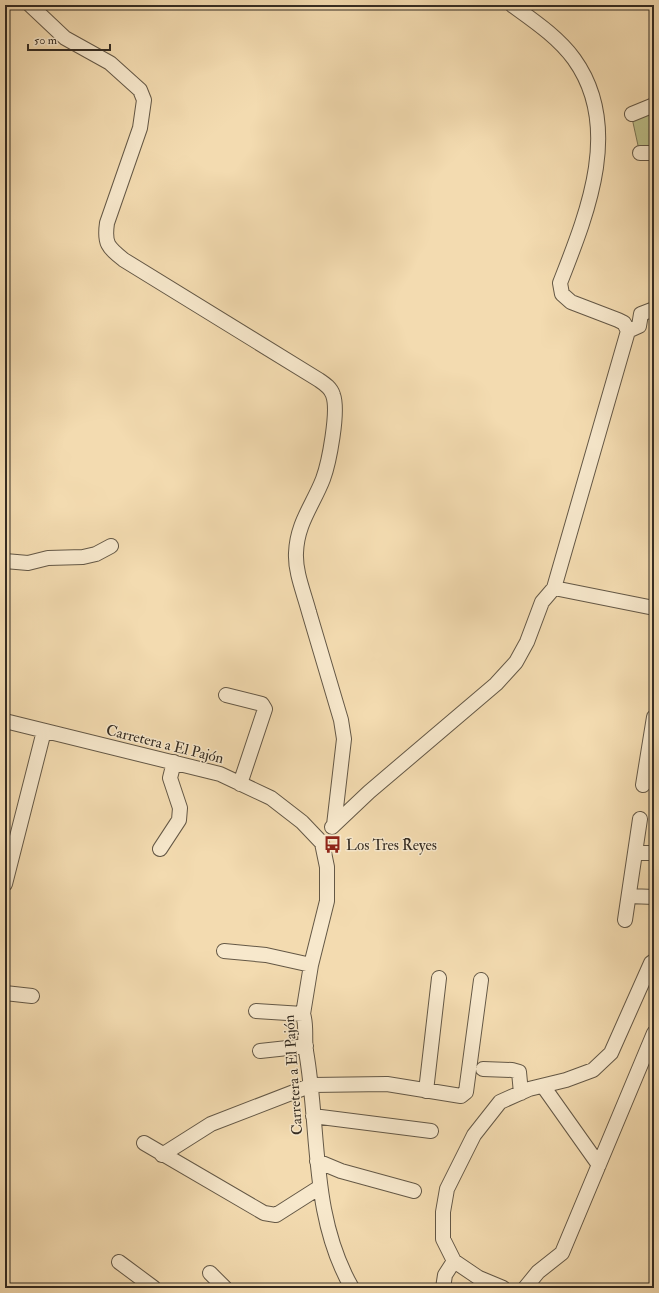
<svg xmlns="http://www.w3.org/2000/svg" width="659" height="1293" font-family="'IM FELL Double Pica',serif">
	<rect width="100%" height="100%" fill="#f3dbb0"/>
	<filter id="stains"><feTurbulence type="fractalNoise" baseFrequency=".005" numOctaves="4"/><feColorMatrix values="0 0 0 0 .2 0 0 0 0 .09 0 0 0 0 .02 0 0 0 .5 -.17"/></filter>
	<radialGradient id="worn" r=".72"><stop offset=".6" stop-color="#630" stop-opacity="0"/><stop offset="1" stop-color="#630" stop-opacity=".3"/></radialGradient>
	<path fill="#bdc08a" stroke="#797656" d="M654,109V150H639L632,118Z"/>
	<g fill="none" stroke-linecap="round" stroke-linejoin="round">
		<defs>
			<path id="minor" d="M30,5L65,38L110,63L140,90L144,100L140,128L107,223C104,244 108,247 124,260L319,380C325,384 331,388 333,395C339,411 329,463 323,479C313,505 297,523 296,553C295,572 304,593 309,612C320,648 330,684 341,720L344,739L334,825
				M512,5C534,21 558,37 574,59C623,127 587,214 560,283L562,294L571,302L618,320L624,323L628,331L554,588
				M632,114L654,105
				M640,153H654
				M628,331L639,326L641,314L654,309
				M5,561L28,563L48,558L83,557L96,554L111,546
				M226,695L262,704L265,709L240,784
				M5,721L220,774L271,798L302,822L322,843L327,867V901L311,965L303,1014C307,1026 304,1038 306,1051C320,1130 310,1215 352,1288
				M643,785L654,717
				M332,827L369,792L496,684L516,662L527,642L542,602L554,588L654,608
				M160,849L179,820L180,808L170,778L174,762
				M635,853H654
				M5,884L44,731
				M629,896L654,897
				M625,920L640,819
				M224,951L266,955L311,965
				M5,993L32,996
				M256,1011L303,1014
				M260,1051L306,1046
				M483,1069L512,1070L519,1072L521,1093
				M543,1086L599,1165
				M426,1091L439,978
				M313,1116L431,1131
				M144,1143L264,1213L276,1215L320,1187
				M162,1155L211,1124L312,1085L387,1084L461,1096L466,1092L481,980
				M317,1161L341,1171L414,1191
				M454,1261L443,1239V1212L447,1189L474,1135L500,1102L529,1089L566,1080L593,1070L611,1053L651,963L654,961
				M119,1262L154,1288
				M210,1273L225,1288
				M443,1288L445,1275L454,1261L479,1278L503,1288
				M525,1288L538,1272L562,1253L654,1033"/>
		</defs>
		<use href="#minor" stroke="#645846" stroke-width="16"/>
		<use href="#minor" stroke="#f7e8cc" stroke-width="14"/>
	</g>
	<defs>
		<symbol id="bus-bare" viewBox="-9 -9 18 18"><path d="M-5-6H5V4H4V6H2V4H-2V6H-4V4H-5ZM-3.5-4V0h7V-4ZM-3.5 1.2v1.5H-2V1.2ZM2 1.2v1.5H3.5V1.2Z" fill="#8f2418" stroke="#f7e8cc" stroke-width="2.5" paint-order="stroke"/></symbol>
	</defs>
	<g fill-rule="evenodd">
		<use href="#bus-bare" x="320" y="832" width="25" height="25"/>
	</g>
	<g text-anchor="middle" stroke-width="3" stroke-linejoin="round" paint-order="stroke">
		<g font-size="15" fill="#352c22" stroke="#f7e8cc">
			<text transform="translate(165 744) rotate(14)" y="5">Carretera a El Pajón</text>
			<text transform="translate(293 1075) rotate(-94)" y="5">Carretera a El Pajón</text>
		</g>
		<g font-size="15" fill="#352c22" stroke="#f7e8cc" text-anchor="start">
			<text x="346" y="850">Los Tres Reyes</text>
		</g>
	</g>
	<rect width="659" height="1293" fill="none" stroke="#f3dbb0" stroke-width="20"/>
	<rect x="6" y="6" width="647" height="1281" fill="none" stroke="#352c22" stroke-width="2"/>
	<rect x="10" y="10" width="639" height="1273" fill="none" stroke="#352c22"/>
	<path d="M28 44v6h82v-6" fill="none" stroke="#352c22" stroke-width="2"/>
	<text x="34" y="44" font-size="12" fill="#352c22" stroke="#f7e8cc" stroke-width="3" paint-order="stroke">50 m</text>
	<rect width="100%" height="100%" filter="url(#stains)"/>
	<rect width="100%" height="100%" fill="url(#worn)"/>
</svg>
